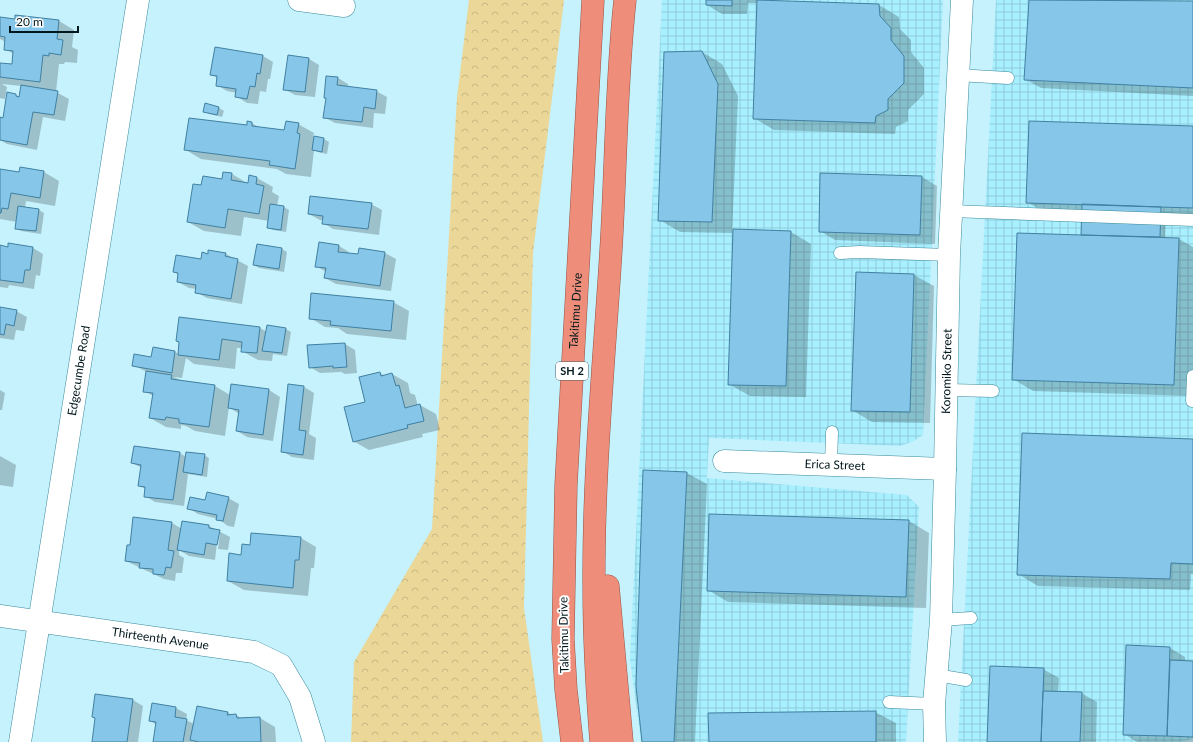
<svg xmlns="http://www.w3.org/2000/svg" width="1193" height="742" font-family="Lato,sans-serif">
	<defs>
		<pattern id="industrial-grid" width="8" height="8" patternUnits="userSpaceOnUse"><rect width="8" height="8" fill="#a8efff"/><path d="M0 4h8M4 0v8" fill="none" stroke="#8fccda"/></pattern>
		<pattern id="forest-crowns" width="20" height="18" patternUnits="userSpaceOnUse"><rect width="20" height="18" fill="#ebd798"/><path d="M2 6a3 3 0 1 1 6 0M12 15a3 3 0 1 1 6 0" fill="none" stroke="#c8b882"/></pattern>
	</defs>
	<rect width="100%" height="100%" fill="#c5f2fd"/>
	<path fill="url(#industrial-grid)" d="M662,0H943L923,435L912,442L900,446L709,438L707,478L907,495L919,507L906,742H641L630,659Z
		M996,0H1193V739L1180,742H958Z"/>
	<path fill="url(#forest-crowns)" d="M469,0H564L533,253L524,608L543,742H351L354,662L432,529L457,97Z"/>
	<path fill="#0003" d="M707,0H768V1L879,5L899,17L900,29L911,40V52L924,68V94L908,110V121L896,127L895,134L774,130L754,118L758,3H748L747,14H722L707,5Z
		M1030,0H1140L1193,2V96L1041,88L1025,79Z
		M0,18L16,20L59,21L74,30L72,47L78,50L77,63L65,62L64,64H59L56,92L69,99L65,121L43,117L37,150L7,144L0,140V118L4,119L16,95L20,97L22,86L2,84L7,87L5,99L0,98V64L13,65L14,54L5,49L6,42L0,39Z
		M702,52L722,64L738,96L732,233L680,232L660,220Z
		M263,56L273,62L270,79H268L266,92L260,91L258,104L247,103L236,96L237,93L227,91L217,85L218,78L211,75Z
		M309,59L319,65L315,97L295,95L284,89Z
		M338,78L348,84V88L376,91L387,97L385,114L374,113L373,128L335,123L324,117Z
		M219,108L224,111L222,117L210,114L205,112Z
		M248,122L252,123L262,129L285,132L298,124L314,133L313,137L324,139L329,142L327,154L318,152L314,150L311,177L286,174L277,169L201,159L186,150L248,127Z
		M1193,127V218L1166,217L1165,238L1179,239L1193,247V396L1033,391L1013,379L1082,236V215L1048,214L1027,202Z
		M21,168L44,172L59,181L55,206L26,201L25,208L39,210L44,213L41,234L21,231L16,228L17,222L0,219V170L20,173Z
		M232,174L247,183V184H249L250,177L257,178L273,187L272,192L279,196L277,206L284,207L289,210L286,232L273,230L268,228L269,221L244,217L241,236L204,231L188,222L202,186L223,180Z
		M922,177L937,186L935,244L835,240L820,231Z
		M371,204L382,210L379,235L333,229L323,223V220H320L309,214Z
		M734,230L791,232L811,244L806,397L750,396L729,384Z
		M0,246L33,248L43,254L40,276L36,275L34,289L9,285L8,288L0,287Z
		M339,246L349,252V254L359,256L360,249L385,253L396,259L391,291L336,284L325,278L326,272L316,266Z
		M282,249L287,252L284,272L259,268L254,265Z
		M209,252L226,254L248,266L242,304L207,298L196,292L197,289L189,288L178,282L179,275L174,272L202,260L209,255Z
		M914,275L934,286L930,423L872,422L852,410Z
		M393,302L409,311L406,340L347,334L338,328L325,327L310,318Z
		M0,308L16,311L27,317L24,331L16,330L14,340L0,338Z
		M267,326L286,329L291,332L287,356L273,354L272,361L258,360L242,351L243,348H237L235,369L194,364L186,358L182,378L174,377L182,381L215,386L230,395L232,385L269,390L280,397L273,441L247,437L237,431L239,414L229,407L225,436L195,431L186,426L181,425V429L166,427L150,418L153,396L144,391L147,372L133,365L152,358L154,348L175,352L179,354L180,343L177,341L260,328L267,332Z
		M345,344L355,350L357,373L345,374L341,372L320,373L310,367Z
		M380,373L385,376L392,374L408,383L410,393L415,395L418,406L420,405L436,414L440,430L422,434L423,437L369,450L353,441L366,402Z
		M304,387L314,393L309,434L316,438L314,460L292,457L282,451Z
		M0,390L5,393L2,410H0Z
		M1193,440V574H1191L1190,590L1038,586L1018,574Z
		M180,453L186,457L204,455L209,458L207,477L188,474L184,506L155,502L145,496L146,489L139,486L142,468L132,463Z
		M0,456L16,465L13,487L0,485Z
		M687,473L707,484L695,742H643Z
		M228,498L239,504L234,527L228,526L218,519L198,514L188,508L206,502Z
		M909,521L929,533L926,608L728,602L708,590Z
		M183,522L209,526L230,537L228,550L218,549L220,533H218L215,560L189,556L179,550V555L184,558L182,573H176L175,581L164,579L126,561L131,546L172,523L182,529Z
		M301,538L316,547L314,568H311L308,596L244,590L228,581L242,556L251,546Z
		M1170,648L1185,657V661L1193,662V742H1137L1124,734Z
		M1043,669L1059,678L1058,693H1081L1097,702L1096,742H988Z
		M133,700L143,706L138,742H93Z
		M152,704L176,708L187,714L186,720L194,724L227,712L232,715H236L243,719L260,718L275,727L276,742H154L157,725L150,721Z
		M875,712L896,723V742H710Z"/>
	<path fill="#86c6e9" stroke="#4180a0" d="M706,0H732V6L706,5Z
		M757,0L879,4L880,16L891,28V40L904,56V83L888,99V110L876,116L875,123L753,119Z
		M1029,0L1193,1V88L1024,80Z
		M15,15L59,20L57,39L63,40L61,55L49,53V56L43,55L40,82L0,77V63L12,64L13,51L4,50L5,37L0,36V17L15,19Z
		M215,47L263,55L260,74L257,73L255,87L250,86L247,99L235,97L236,89L216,86L217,76L210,75Z
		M702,51L718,84L712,222L658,221L664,52Z
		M288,55L309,58L305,92L283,90Z
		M326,76L338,77L337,85L377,90L375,109L364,107L362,122L323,118L326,98H324Z
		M21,85L58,91L54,115L33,112L27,145L0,140V117L3,118L7,92L16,94V96L19,97Z
		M205,103L219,107L217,115L203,112Z
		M189,118L247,125V121L252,122V126L284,130L286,121L299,123L297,133L300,134L295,169L269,165L270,161L184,150Z
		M1029,121L1193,126V208L1026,203Z
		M314,136L324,138L322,152L312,150Z
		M20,167L44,171L40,198L11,193L8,209L2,208L1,213H0V169L19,172Z
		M223,172L232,173L231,180L248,183L249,175L257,177L256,184L264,186L259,214L228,209L225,228L187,222L193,184L201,185L203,176L222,179Z
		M820,173L922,176L920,235L819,232Z
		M310,196L372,203L368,229L322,224L323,216L308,214Z
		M270,204L284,206L281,230L267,228Z
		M1082,204L1161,207L1160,237L1081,235Z
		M18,206L39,209L36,231L15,229Z
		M733,229L791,231L786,386L728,385Z
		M1017,233L1179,238L1174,385L1012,380Z
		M319,242L339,245L338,252L358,254L359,248L385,252L380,286L324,278L326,268L315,267Z
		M8,243L33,247L30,270H25L23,283L0,280V245L8,247Z
		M257,244L282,248L279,269L253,265Z
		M208,250L226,253L225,256L238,259L231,299L195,293L196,285L177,282L178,273L173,272L176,255L201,259L202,252L208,254Z
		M856,272L914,274L910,412L851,411Z
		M311,293L394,301L391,331L330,325L331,321L309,319Z
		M0,307L17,310L14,326L6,324L4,335L0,334Z
		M179,317L260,327L257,353L241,352L242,342L222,339L219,360L178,355L179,342L176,341Z
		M267,325L286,328L282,353L262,351Z
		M345,343L347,367L333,368V366L309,368L307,345Z
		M153,347L175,351L172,373L132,366L134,354L151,357Z
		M146,371L172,375L171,379L215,385L209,427L179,423V419L166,417L165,420L149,418L153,393L143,392Z
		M380,372L381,376L392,373L396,386L399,385L405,408L420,404L424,421L407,425L408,428L353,442L344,407L365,402L359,377Z
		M231,384L269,389L263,435L236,431L239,410L228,408Z
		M288,384L304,386L299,430L306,431L303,455L281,452Z
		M1022,433L1193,439V564L1171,563L1170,579L1017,575Z
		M134,446L180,452L173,500L144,497L145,487L138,486L141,465L131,463Z
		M186,452L205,454L202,475L183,472Z
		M643,470L687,472L674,742H642L636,686Z
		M207,492L229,497L223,521L216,520L217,515L187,509L190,497L205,500Z
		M709,514L909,520L906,597L707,591Z
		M133,517L172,522L168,550L174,551L171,568L166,567L164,575L153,574V569L139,568L140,563L125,561L127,545H130Z
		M182,521L209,525V528L220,530L217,545L206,543L204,555L177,550Z
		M251,533L301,537L299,560H295L293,588L227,581L229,553L241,555L242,544L250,545Z
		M1126,645L1170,647L1167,736L1123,735Z
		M1170,660L1193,661V737L1167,736Z
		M990,666L1044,668L1041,742H987Z
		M1043,691L1082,692L1080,742H1041Z
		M95,694L133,699L127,742H92L95,718L92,717Z
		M152,703L176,707L175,717L187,719L183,742H153L156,722L149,721Z
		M197,706L228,712L227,715L236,714L237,718L260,717L261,742H199L190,740Z
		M876,711V742H709L708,713Z"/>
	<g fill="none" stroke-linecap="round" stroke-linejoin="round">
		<defs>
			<path id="service" d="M957,75L1008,78
				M951,211L1193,220
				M840,253L859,252L949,255
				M947,390L993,391
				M1192,401L1193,376
				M831,465L832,432
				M941,620L971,618
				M936,675L966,680
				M889,702L934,704"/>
			<g id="minor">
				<path d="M299,0L344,6"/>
				<path id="s1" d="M724,461L945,469"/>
				<path id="s2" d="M0,616L254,652L281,665L300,697L314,742"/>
				<path id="s3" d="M20,742L138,0"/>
				<path id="s4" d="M935,742L934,704L941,620L945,469L949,255L962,0"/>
			</g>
			<g id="trunk">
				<path d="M608,586L622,742"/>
				<path id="s5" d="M572,742L566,690L563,639L566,485L593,0"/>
				<path d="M601,742C597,691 594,640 594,589C593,476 604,363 611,250C616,167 616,83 625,0"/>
			</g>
		</defs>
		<use href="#service" stroke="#388a9a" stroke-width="13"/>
		<use href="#minor" stroke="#388a9a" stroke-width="23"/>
		<use href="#trunk" stroke="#985243" stroke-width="23"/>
		<use href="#service" stroke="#fff" stroke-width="12"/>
		<use href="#minor" stroke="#fff" stroke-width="22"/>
		<use href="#trunk" stroke="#ee8e7a" stroke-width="22"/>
	</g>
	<g text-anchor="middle" stroke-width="4" stroke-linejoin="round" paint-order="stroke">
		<rect fill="#fff" stroke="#4c5d60" stroke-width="1" x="556" y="362" width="32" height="18" rx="3"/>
		<g font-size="11" font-weight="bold" fill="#00171c">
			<text x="572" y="375">SH 2</text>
		</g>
		<g font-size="12" fill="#00171c" stroke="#fff">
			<text dy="4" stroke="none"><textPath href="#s5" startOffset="432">Takitimu Drive</textPath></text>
			<text dy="4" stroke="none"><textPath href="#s3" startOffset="376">Edgecumbe Road</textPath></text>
			<text dy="4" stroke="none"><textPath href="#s4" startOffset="371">Koromiko Street</textPath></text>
			<text dy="4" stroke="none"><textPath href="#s1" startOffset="111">Erica Street</textPath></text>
			<text transform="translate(564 635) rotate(-91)" y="4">Takitimu Drive</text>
			<text dy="4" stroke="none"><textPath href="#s2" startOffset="162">Thirteenth Avenue</textPath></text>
		</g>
	</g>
	<path d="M10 26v6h68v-6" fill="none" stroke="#00171c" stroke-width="2"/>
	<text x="16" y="26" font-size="12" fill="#00171c" stroke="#ffffff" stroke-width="3" paint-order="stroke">20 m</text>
</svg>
